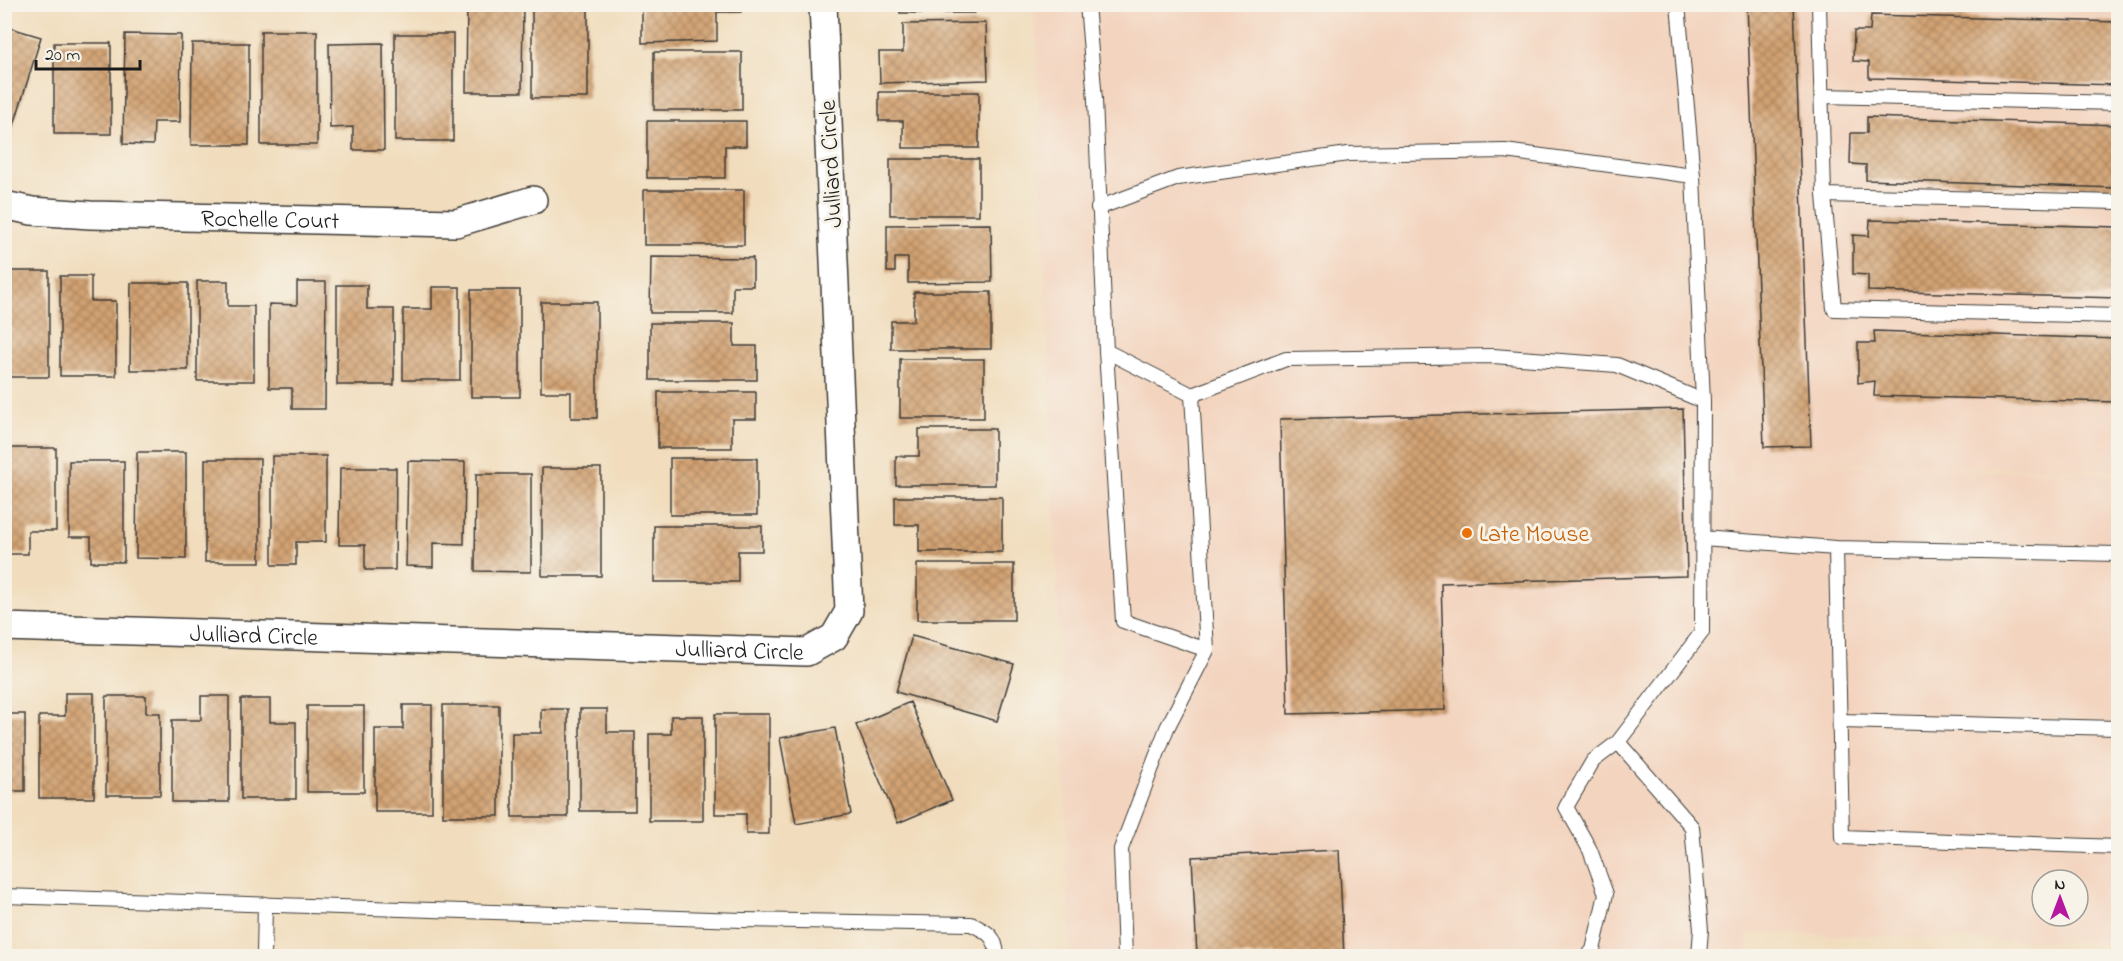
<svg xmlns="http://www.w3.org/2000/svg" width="2123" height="961" font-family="'Indie Flower',sans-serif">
	<defs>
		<pattern id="building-cross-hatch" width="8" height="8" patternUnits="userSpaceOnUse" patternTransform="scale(1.5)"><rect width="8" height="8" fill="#d2a272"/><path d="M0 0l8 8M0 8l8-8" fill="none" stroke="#aa835d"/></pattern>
	</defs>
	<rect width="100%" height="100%" fill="#f7f3e8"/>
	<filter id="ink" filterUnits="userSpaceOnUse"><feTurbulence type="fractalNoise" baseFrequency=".0167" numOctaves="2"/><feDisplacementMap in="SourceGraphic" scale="12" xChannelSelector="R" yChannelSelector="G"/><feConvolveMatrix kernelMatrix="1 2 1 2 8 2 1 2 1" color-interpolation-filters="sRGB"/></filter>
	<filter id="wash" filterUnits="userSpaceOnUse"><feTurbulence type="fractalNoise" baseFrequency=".008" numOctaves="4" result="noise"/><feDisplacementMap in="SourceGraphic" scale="24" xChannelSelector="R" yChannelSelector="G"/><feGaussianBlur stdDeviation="1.35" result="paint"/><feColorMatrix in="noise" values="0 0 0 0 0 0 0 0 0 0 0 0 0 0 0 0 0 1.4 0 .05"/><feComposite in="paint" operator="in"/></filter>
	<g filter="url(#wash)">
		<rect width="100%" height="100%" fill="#f1ddbd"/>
		<path fill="#f3d4bf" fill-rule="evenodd" d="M1035,5H2118V471L1729,461L1740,739L1731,462L2118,474V943L1748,933V956H1071ZM2042,880H2078V916H2042Z"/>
		<g id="blocks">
			<path fill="url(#building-cross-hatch)" d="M467,4H523L522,92H466Z
				M532,4H588V98H532Z
				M642,4H741V12H717V41L642,43Z
				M900,4H974V13H900Z
				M1747,4H1794L1811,446L1764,447Z
				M1871,15L2118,22V85L1869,78V62L1853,61L1854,31H1870Z
				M986,23L988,80L880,83L879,52H903V24Z
				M4,26L41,37L10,138L4,136Z
				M261,31H317V145H261Z
				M125,34L181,35L180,122H154L153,145L123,144Z
				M395,34H453V141H395Z
				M54,43H111V134H54Z
				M192,43H249V145H191Z
				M383,43L384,150H353V127L330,128L329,44Z
				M654,52H742V110H654Z
				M879,92H979V148H903V121H879Z
				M1867,117L2118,125V188L1866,180V165L1850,164L1851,133H1867Z
				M647,121H746V146H725V178H647Z
				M890,159H979V215H890Z
				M644,190H744V245H644Z
				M1870,220L2118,227V298L1868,291V275L1853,274V235L1869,236Z
				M991,224L992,282L908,283V258H895V272H887V225Z
				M651,257L753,258V286H733V313H650Z
				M4,271H49V377H4Z
				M60,276H91V301H116V376H60Z
				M197,281H228V306H254V381H197Z
				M297,282H326L325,409H292V388H269V304L297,305Z
				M131,283H188V370H130Z
				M337,285H367V309H394V385H337Z
				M432,287H460V380H403V309H432Z
				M471,290H520V397H471Z
				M914,292H991V349H891V321H914Z
				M541,302H597V418H571V392H541Z
				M650,323H734V346H757V380H650Z
				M1874,331L2118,339V402L1874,396L1875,381L1858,383V343H1875Z
				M900,359H984V418H900Z
				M658,392H756V419H732V448H658Z
				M1683,409L1687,576L1441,583L1445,710L1288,714L1280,419Z
				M919,429H995V485H896V456H919Z
				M4,448H56V531H28V554H4Z
				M137,452H186V559L136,558Z
				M272,456H326V542H296V565H272Z
				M670,458H757V515H670Z
				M205,459H260V562H205Z
				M69,461H124V562H91V537H69Z
				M408,461L465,462L464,544L433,543V567L406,566Z
				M340,468H396L395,570H365V545H339Z
				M542,468H601V576H542Z
				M476,474H531V572L475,571Z
				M895,497H1002V552H919V525H895Z
				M654,526H762V551H738V582H654Z
				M917,564H1014V620H917Z
				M912,636L1014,664L997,721L896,692Z
				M65,693H94V798H39V716H65Z
				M106,696H146V713H160V795H106Z
				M201,696H229V802H172V720H201Z
				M241,699H270V722H296V799H241Z
				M910,702L952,800L898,823L856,725Z
				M403,705H432V812H375V729H403Z
				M443,705H499V816H443Z
				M307,706H364V792H307Z
				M541,709H568V817H512V733H541Z
				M580,709H607V732H635V811H580Z
				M4,714H25V791H4Z
				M715,714H769V834H746V814H715Z
				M671,716H703V821H649V734H671Z
				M835,728L851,814L796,824L780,738Z
				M1339,850L1344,956H1197L1192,857Z"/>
		</g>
	</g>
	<g filter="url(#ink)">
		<use href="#blocks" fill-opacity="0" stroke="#3c3934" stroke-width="1.5"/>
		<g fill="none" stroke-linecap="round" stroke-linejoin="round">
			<defs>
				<path id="service" d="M1087,4L1095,100L1106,351L1192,395
					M1678,4L1693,176L1703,401
					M1819,4L1824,195L2118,202
					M1822,96L2118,103
					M1824,195L1834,309L2118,316
					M1098,208L1178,178L1348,154L1505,151L1693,176
					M1106,351L1123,621L1207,650
					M1702,538L1836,548
					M2118,554L1836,548L1842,837L2118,847
					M1840,721L2118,728
					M1618,742L1692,827L1701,930L1699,956
					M4,896L742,920L971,924C988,932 996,936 997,956
					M264,956L265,904
					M1125,956L1121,849L1167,728L1207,650L1192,395L1286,359L1493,356L1617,365L1703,401L1702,632L1618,742L1593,761L1566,807L1590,850L1606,894L1593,950L1588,956"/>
				<g id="minor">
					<path id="s1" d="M4,205L32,211L90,215L456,223L533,200"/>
					<path id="s2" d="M4,627L807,652L834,637L849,611L823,4"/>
				</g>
			</defs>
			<use href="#service" stroke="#3c3934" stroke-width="16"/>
			<use href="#minor" stroke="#3c3934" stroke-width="30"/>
			<use href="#service" stroke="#fff" stroke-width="14"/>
			<use href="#minor" stroke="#fff" stroke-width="27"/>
		</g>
	</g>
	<circle fill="#e8710a" stroke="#f7f3e8" stroke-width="2" cx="1467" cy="533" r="6"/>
	<g text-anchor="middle" stroke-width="6" stroke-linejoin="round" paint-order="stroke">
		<g font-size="24" fill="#1c1c1c" stroke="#f7f3e8">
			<text transform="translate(830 164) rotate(-93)" y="8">Julliard Circle</text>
			<text dy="8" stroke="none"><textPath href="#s1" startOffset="267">Rochelle Court</textPath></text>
			<text dy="8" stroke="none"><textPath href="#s2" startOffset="250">Julliard Circle</textPath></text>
			<text dy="8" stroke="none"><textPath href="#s2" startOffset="736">Julliard Circle</textPath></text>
		</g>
		<g font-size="24" fill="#c56008" stroke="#f7f3e8" text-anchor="start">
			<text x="1479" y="541">Late Mouse</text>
		</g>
	</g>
	<rect width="2123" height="961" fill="none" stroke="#f7f3e8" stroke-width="24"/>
	<g transform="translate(2060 898)"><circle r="28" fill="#f7f3e8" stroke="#9f9d96" stroke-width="1.5"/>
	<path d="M0-4.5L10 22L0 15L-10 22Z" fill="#b5179e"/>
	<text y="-9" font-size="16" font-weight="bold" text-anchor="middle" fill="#1c1c1c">N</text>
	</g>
	<path d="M36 60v9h104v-9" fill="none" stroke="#1c1c1c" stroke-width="3"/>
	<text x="45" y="60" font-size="18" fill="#1c1c1c" stroke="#f7f3e8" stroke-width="4.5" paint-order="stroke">20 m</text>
</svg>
